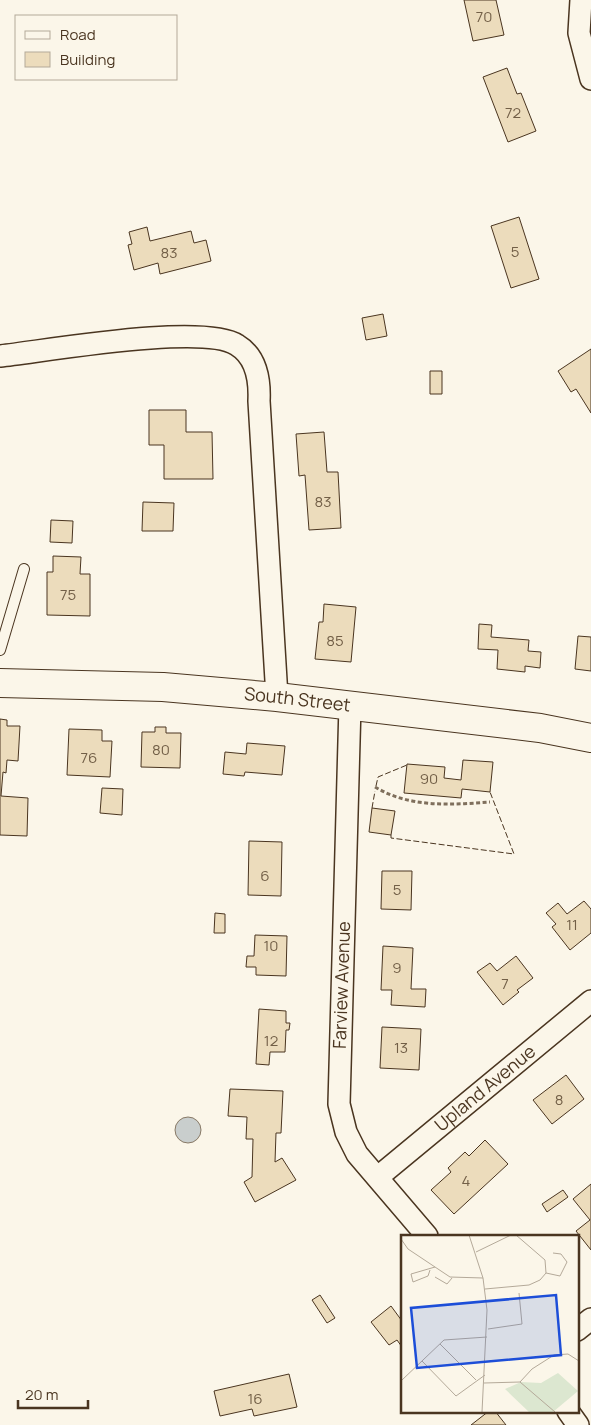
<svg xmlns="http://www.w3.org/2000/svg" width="591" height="1425" font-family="Manrope,sans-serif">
	<rect width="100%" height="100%" fill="#fbf6e9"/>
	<path fill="#c9cecd" stroke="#887966" d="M175 1130a13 13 0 1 1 26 0a13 13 0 1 1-26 0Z"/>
	<path fill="#ecdcbc" stroke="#4a3520" d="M464,0H496L504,35L473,41Z
		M507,68L517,94L521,93L536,131L508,142L483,77Z
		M519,217L539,279L511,288L491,226Z
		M147,227L150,241L191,231L194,243L206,240L211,261L160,274L158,263L134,270L128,245L132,244L129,232Z
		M383,314L387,336L366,340L362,318Z
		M591,349V413L576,389L571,392L558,371Z
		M430,371H442V394H430Z
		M149,410H186V432H212L213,479H164V445H149Z
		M324,432L327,472H338L341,528L309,530L305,475L299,476L296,434Z
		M143,502L174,503L173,531H142Z
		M51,520L73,521L72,543L50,542Z
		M53,556L81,557L80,574H90V616L47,615V572H53Z
		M324,604L356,607L351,662L315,659L319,622H323Z
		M479,624L492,625L491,637L529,640L528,651L541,652L540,668L525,666V672L497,669L498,650L478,649Z
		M578,636L591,637V671L575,669Z
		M0,719L7,720V726H20L18,761L7,760L6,773L3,772L1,796L28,798L27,836L0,835Z
		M155,727H166V733H181L180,768L141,767L142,732H155Z
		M69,729L102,730V741H112L110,777L67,775Z
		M247,743L285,746L282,775L245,772L244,776L223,774L225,752L246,754Z
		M463,760L493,762L490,792L462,789L461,798L404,793L407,764L445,767L444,778L461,780Z
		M102,788L123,789L122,815L100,813Z
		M372,808L395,811L391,835L369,832Z
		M249,841L282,842L281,896L248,895Z
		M382,871H412L411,910L381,909Z
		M584,901L591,909V933L570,950L552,927L556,924L546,913L558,903L567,914Z
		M215,913L225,914V933H214Z
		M255,935L287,936L286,976L256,975V967H246L247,956H254Z
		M383,946L413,948L411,989H426L425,1007L391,1005L392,990H381Z
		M516,956L533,978L517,990L519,992L503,1005L477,972L490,963L497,971Z
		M259,1009L286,1011V1023H290L289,1030H286L285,1052H270L269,1065L256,1064Z
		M382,1027L421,1029L419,1070L380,1068Z
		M566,1075L584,1099L552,1124L533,1100Z
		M230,1089L283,1091L281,1133H276L275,1162L282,1158L296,1180L255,1202L244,1182L252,1177L253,1139H246L247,1117L228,1116Z
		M485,1140L508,1164L454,1214L431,1190L451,1172L448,1168L465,1152L469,1156Z
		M591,1184V1250L576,1231L590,1220L573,1199Z
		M563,1190L568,1197L547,1212L542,1204Z
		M320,1295L335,1318L327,1323L312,1300Z
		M391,1306L402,1321V1347L397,1340L389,1345L371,1322Z
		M289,1374L297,1407L254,1416L252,1409L220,1416L214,1391Z
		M489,1411H495L506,1425H471Z"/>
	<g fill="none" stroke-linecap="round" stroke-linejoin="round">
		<defs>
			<path id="lane" d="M0,650L24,569"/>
			<g id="street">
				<path d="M581,0L579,33L591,79"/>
				<path d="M0,356C46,351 203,323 237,345C257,357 260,380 259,401L277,697"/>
				<path d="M350,705L339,1104L346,1132L357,1154L427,1236"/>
				<path id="s1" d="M378,1177L591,1001"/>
				<path d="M577,1330L591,1319"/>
				<path d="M568,1411L578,1425"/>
			</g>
			<g id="secondary">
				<path id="s2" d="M0,683L163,687L277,697L540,728L591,738"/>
			</g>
		</defs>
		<use href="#lane" stroke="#4a3520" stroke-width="12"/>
		<use href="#street" stroke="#4a3520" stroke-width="24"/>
		<use href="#secondary" stroke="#4a3520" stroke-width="30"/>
		<path stroke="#7f6f5c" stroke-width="3" stroke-dasharray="4 2.5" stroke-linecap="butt" d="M375,787C410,808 451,805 490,802"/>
		<use href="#lane" stroke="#fbf6e9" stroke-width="10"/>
		<use href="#street" stroke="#fbf6e9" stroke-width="21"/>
		<use href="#secondary" stroke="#fbf6e9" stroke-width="28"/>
		<path stroke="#4a3520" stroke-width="1" stroke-dasharray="6 2.5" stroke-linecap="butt" d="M376,786L378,777L407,765
			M372,808L375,791
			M391,835V838L514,854L490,792"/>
	</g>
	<g text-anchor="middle" stroke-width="4" stroke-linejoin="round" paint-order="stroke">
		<g font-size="15" fill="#725f47">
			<text x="484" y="22">70</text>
			<text x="513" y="118">72</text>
			<text x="515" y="257">5</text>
			<text x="169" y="258">83</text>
			<text x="323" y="507">83</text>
			<text x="68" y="600">75</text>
			<text x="335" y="646">85</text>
			<text x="161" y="755">80</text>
			<text x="89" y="763">76</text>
			<text x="429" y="784">90</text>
			<text x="265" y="881">6</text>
			<text x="397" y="895">5</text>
			<text x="572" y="930">11</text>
			<text x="271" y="951">10</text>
			<text x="397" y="973">9</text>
			<text x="505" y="989">7</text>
			<text x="271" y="1046">12</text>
			<text x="401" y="1053">13</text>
			<text x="559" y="1105">8</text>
			<text x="466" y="1186">4</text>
			<text x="255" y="1404">16</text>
		</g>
		<g font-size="18" fill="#4a3520" stroke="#fbf6e9">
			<text dy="6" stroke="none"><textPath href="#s2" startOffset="298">South Street</textPath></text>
			<text transform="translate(342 985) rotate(-88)" y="6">Farview Avenue</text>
			<text dy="6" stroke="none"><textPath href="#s1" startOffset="139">Upland Avenue</textPath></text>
		</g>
	</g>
	<g transform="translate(401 1235)">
		<rect width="178" height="178" fill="#fbf6e9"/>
		<path d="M157,138L177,156L152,177H128L104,154L120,147L140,148Z" fill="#dce7d0"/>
		<path fill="none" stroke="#b4a999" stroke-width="1" d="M68,0L82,43L86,75L81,177M115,0L144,25L145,38M0,4L7,14L49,42L82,43M75,17L110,0M29,35L27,41L12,47L10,39L34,32M34,42L46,49L51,43M84,54L128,50L139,45L145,38L159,41L166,27L160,19L152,18M87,94L121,89L118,58M39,109L75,145M21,126L55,161L84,140M1,145L43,105L86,102M119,147L131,134L153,120L167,119L178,126M83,148L119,147L154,177"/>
		<path fill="#1d4ed8" fill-opacity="0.15" stroke="#1d4ed8" stroke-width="2.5" d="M155,60L160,120L16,133L10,73Z"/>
		<rect width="178" height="178" fill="none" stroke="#4a3520" stroke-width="2.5"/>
	</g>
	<rect x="15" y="15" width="162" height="65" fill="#fbf6e9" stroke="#b4a999"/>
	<rect x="25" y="31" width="25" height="8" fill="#fbf6e9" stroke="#b4a999"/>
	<text x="60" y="40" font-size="15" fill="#4a3520">Road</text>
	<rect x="25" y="52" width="25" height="15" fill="#ecdcbc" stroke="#b4a999"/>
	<text x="60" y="65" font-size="15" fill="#4a3520">Building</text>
	<path d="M18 1400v8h70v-8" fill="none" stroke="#4a3520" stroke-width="2.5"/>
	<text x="25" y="1400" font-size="15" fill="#4a3520" stroke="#fbf6e9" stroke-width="4" paint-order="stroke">20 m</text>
</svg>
